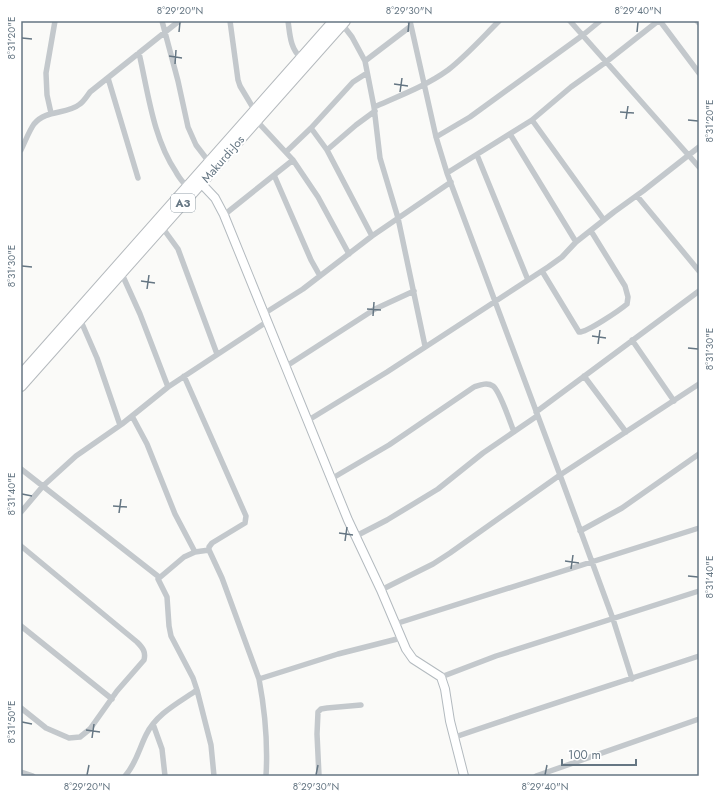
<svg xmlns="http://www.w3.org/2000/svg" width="720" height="797" font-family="Jost,sans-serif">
	<rect width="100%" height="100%" fill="#fafaf8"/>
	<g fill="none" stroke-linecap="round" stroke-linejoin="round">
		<defs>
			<path id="secondary" d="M197,179L215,198L224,215L348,520L381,590L406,649L413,659L441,677L445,689L450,721L464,776"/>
			<path id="highway" d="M21,375L334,21
				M21,386L345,21"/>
		</defs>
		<use href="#secondary" stroke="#b3babf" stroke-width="10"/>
		<use href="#highway" stroke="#b4b9bd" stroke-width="12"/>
		<path stroke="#c3c8cc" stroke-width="5.5" d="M162,21L178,81L188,127L196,145L209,162
			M230,21L238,80L240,86L255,111
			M288,21C290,35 290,48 301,58
			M410,21L436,137L447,173L560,475L613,619L632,679
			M570,21L699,167
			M660,21L699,73
			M697,21L699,23
			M342,24L352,37L365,61L374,107L380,158L398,218L425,346
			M139,53C148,92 153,138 176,172C179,178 183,182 187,187
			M365,61L411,26
			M367,73L353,82L311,128L327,150L372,236
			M108,78L138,178
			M374,107C399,96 426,86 448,70C467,55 482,38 499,21
			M51,113L47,95L46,73L55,21
			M256,120L293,160L318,197L349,254
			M532,120L604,220
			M510,134L576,242
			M436,137L470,117L583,35L600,21
			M21,150C25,142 29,131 34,124C46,109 67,115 80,104C84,101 87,96 90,92L179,21
			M327,150L356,125L375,111
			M286,152L311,128
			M477,155L528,280
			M447,173L532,120L571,87L606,62L658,21
			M274,175L311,260L320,276
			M637,196L699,271
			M224,215L293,160
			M162,227L178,249L217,354
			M542,271L579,332C586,333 620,310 627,304L628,297L625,286L591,231
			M121,272L140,314L168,387
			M265,313L303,289L372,236L451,182
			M80,319L97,358L120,425
			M632,340L674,401
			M285,367L375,309L414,291
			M184,376L246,516L245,523L212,543L209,547V550L222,578L259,679C265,711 268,743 266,776
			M584,376L626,432
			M536,412L699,291
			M132,416L147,444L175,514L195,552
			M307,421L387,372L548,267L562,257L576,242L614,212L643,191L699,147
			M21,469L159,577
			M331,479L389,445L474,387C480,385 487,382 493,386C500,391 510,422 514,432
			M21,512L43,486L76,456L122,424L168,387L268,321
			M580,531L622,508L699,454
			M356,536L387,520L438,489L483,453L537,416
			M21,546L137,642C143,648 146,652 144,660L117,691L90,729L80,737L69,738L46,728L21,708
			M209,550L195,552L184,557L158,579L167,597L169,626L171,636L193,678L197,690L211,745L214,776
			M381,590L433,564L450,553L560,475L699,384
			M395,624L699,528
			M21,626L112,699
			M441,677L496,656L699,591
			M259,679L338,654L401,638
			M153,724L162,749L165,776
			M455,737C536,709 618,683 699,656
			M21,772L33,776
			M125,776C136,764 139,749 146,735C156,714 178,703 197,690
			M319,776L317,734L318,712L321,709L327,708L361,705
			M536,776L699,719"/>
		<use href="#secondary" stroke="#fff" stroke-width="8"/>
		<use href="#highway" stroke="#fff" stroke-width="10"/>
		<defs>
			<path id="rail" d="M21,22L22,21"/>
		</defs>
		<use href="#rail" stroke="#a2aab0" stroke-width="3"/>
		<use href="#rail" stroke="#fff" stroke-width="1.5" stroke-dasharray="4.5" stroke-linecap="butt"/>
	</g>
	<path fill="none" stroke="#657683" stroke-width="1.5" d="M179,32L180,22M408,32L409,22M637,32L638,22M22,38L32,39M169,56L182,58M175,64L176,50M394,84L408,86M400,92L402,78M620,112L634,113M626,119L628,106M688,120L698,121M22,266L32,267M141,281L155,283M147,289L149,275M367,309L381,310M373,316L374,302M592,336L606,338M598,344L600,330M688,348L698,349M22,494L32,496M113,506L127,507M119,513L121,499M339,533L353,535M345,541L347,527M565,561L579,563M571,569L573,555M688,576L698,577M22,722L32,724M86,730L100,732M92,738L94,724M87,775L89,765M316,775L318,765M545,775L547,765"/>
	<g text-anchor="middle" stroke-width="4" stroke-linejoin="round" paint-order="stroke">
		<rect fill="#fff" stroke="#939fa8" stroke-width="1" x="171" y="194" width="24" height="18" rx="3"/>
		<g font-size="11" font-weight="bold" fill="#657683">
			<text x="183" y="207">A3</text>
		</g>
		<g font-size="12" fill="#657683" stroke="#fff">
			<text transform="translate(223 159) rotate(-49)" y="4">Makurdi-Jos</text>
		</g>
	</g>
	<rect width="720" height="797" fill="none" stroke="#ffffff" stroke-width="44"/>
	<path d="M562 759v6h74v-6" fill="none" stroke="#657683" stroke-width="2"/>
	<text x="568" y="759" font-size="12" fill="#657683" stroke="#ffffff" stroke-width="3" paint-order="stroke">100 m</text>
	<rect x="22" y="22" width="676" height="753" fill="none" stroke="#657683" stroke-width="1.5"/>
	<g font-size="10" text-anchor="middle" fill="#657683">
		<text x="180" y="14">8°29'20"N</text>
		<text x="409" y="14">8°29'30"N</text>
		<text x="638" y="14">8°29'40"N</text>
		<text transform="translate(11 38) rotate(-90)" y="4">8°31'20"E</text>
		<text transform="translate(709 121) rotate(-90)" y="4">8°31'20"E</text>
		<text transform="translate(11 266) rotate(-90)" y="4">8°31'30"E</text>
		<text transform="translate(709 349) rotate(-90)" y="4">8°31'30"E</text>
		<text transform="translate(11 494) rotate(-90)" y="4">8°31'40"E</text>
		<text transform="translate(709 577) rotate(-90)" y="4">8°31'40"E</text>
		<text transform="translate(11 722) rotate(-90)" y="4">8°31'50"E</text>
		<text x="87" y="790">8°29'20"N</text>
		<text x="316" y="790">8°29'30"N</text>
		<text x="545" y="790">8°29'40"N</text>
	</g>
</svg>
